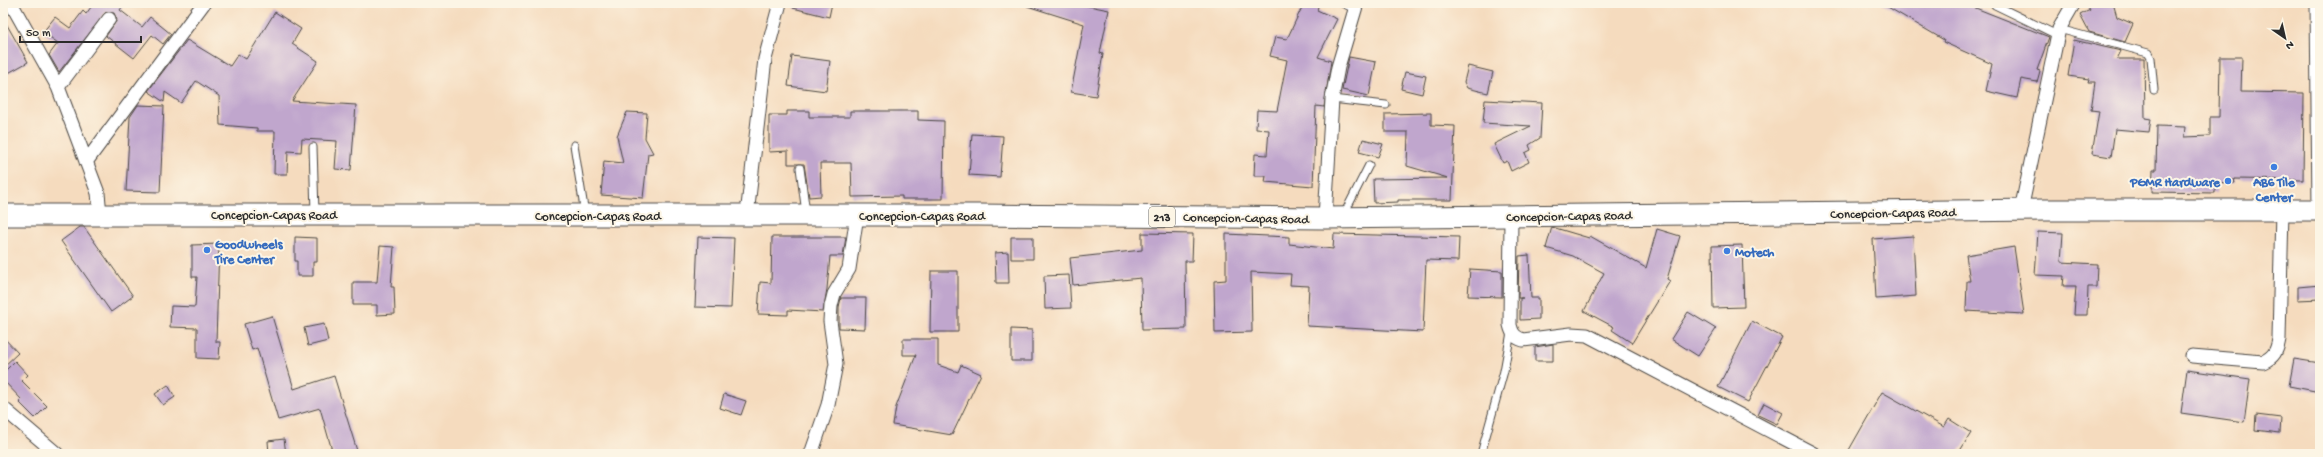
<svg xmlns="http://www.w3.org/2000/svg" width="2323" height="457" font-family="'Gochi Hand',sans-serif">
	<rect width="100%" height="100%" fill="#fcf5e5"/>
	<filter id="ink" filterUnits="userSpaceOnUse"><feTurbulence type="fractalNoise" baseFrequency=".025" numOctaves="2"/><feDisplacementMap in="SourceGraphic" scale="8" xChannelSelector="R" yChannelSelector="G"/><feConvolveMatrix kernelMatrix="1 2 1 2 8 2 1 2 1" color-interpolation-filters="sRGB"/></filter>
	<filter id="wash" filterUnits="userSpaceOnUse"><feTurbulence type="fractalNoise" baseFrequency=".012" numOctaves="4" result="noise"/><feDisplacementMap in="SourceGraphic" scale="16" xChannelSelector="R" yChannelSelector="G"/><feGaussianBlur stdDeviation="0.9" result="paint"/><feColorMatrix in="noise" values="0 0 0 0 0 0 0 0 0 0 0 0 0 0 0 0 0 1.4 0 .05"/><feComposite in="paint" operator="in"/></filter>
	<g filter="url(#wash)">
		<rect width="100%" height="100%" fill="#f5dbbe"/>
		<g id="blocks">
			<path fill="#c0a6cd" d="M94,3H125L120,10L142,27L150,17L171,34L163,44L152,35L134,58L106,36L117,20L114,13L106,12L59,72L49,55L58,43L43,32L55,17L70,28L83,11L86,14Z
				M793,3H832L829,17L793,8Z
				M1028,3H1084V5L1109,10L1100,53L1103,54L1096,96L1071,92L1084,24L1027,6Z
				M1304,3H1319L1317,10L1337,19L1318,57L1331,61L1324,107L1316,106L1313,186L1265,182L1266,176H1254L1255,154L1267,155L1269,130L1256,129L1257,110L1277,111L1287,60L1270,56L1275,37L1287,39Z
				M1881,3H1963L2049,37L2037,70L2040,71L2037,82L2021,79L2017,98L1986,91L1992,64L1943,42L1944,40Z
				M2086,3H2113L2117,17L2133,24L2125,42L2089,32L2080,15L2090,10Z
				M275,12L301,29L292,44L318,61L292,101L356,105L351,170L335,169L337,141L302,139L301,152L288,151L287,174H274L275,131H257V128L220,125L219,96L196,81L181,103L165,92L164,102L148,91L187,40L230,66L238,54L246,59Z
				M3,18L28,62L3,76Z
				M2074,40L2121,51L2117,59H2144L2145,118L2151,119L2149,132L2115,129L2111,157L2092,154L2099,111L2091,110L2095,82H2088L2089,79L2068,76Z
				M792,56L830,61L826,91L788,86Z
				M1349,57L1376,62L1369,96L1342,90Z
				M2220,57H2242L2241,92L2304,93L2303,180L2234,179L2235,183L2215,184V193L2152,192L2153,170H2156L2157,126L2185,127L2184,137L2210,136V117H2219Z
				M1468,66L1493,72L1488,93L1467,88L1464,82Z
				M1405,72L1426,76L1422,94L1401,89Z
				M1485,100L1542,103L1540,138L1529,145L1531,150L1525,153L1529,162L1511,171L1507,161L1503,163L1494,144L1531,126L1483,123Z
				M138,105L164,106L160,192L126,191L130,117Z
				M787,111H809V117H850V111H918V120L944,121L943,199H902V196L852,197L851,163H820L821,196L809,197L804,164H788V151L769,152V115H787Z
				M627,112L647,113L645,138L653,153L648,154L643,198L601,195L604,161L623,163L617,136Z
				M1431,113V125L1455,126L1452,200H1398V202L1374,203L1373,179L1448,178L1407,166L1408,132H1385V114Z
				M972,134L1003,136L1000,177L969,175Z
				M1363,139L1383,144L1378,157L1359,152Z
				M80,227H84L133,296L111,312L61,241Z
				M1552,227L1589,238L1590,236L1646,268L1657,229L1680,236L1667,279L1670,281L1632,343L1612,330L1614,327L1584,311L1604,273L1573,256L1546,248Z
				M2038,232L2063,233L2061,262L2097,264L2096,287H2088L2087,315H2074L2076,286H2063L2064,276L2035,275Z
				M1142,233L1193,234L1192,261H1185L1186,329L1142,330L1141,278L1073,285L1070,258L1142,250Z
				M1226,234L1289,237V244L1333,249L1334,234L1459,237L1458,261L1426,260L1423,332L1307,326L1309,286L1290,285L1291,274L1251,272L1252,332L1215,333L1214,281L1226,280Z
				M1913,236L1916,296L1876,299L1873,239Z
				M295,237L317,238V262H313V276H297V261H295Z
				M698,237L734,238L731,308L695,307Z
				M772,237H846L843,256H830L827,289L823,312L788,310V315L758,314L760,282L771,283Z
				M1011,237H1033V259H1011Z
				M219,244L216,342H220L219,359L197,358V328L170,327L171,306L195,307L197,277H192V245Z
				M1742,245L1744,307L1713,308L1712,246Z
				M380,246L394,247L391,287H394L395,314L377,315V305H353V282H377Z
				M2014,247L2024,314L1966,311L1967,281H1970L1966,255Z
				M1008,252L1009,283H996L995,253Z
				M1529,255L1531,298H1539V319L1520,320V298H1523H1518L1519,256Z
				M1470,269L1502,271V297L1468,296Z
				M931,271H958V332H930Z
				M1069,275L1071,308L1045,309L1044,276Z
				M2320,285V299L2298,300V287Z
				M841,298H866L865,329L839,328V307Z
				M1688,312L1716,329L1698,356L1671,339Z
				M272,316L294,389L334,376L358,454H333L320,408L278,420L257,348L252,350L244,324Z
				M1752,321L1782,337L1748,402L1718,387Z
				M324,324L328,341L308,346L304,328Z
				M1011,329L1032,330V361H1011Z
				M3,337L18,353L3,367Z
				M903,339H938V365L958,372L961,365L981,374L952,435L893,425L896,407L916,355H903Z
				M1553,344V361H1535V347Z
				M2294,359L2320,363V392L2289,386Z
				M15,361L28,375L22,381L47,406L35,418L19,402L22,400L3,380V373Z
				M2187,370L2250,379L2244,422L2181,413Z
				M168,385L175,397L163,405L155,394Z
				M1882,392L1944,427L1949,419L1971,433L1958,454H1856L1849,450Z
				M724,394L746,401L741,415L720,408Z
				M1764,403L1783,413L1777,424L1758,415Z
				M2256,415L2281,418L2280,433L2255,430Z
				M284,439L286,454H269L268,441Z"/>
		</g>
	</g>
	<g filter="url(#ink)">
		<use href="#blocks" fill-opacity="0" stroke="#494541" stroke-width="1"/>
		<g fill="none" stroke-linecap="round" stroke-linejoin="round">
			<defs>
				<path id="service" d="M1342,3L1355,9
					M1995,5L2057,35
					M2059,29L2148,53L2151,58L2154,90
					M1332,99L1386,105
					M574,145L585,214
					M313,147L315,213
					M800,168L806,213
					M1343,216L1369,165
					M1481,454L1504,371L1511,332"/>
				<path id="minor" d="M11,3L58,87L98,193L100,214
					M2317,3L2319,210
					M58,87L109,19
					M86,162L204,3
					M2021,210L2059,29L2074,3
					M747,215L765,59L780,3
					M1511,215L1510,325C1512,333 1514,337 1523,340L1571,334L1587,335L1814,454
					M1325,218L1332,99L1338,67L1357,3
					M2192,356L2263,362C2274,357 2277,351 2279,339L2282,210
					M3,408L57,454
					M811,454L828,405L836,364L830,321L831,306L834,294L849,269L857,215"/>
				<path id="primary" d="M3,215H978L1325,218L2044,210H2320"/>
			</defs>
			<use href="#service" stroke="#494541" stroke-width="9"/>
			<use href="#minor" stroke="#494541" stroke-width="15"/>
			<use href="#primary" stroke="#494541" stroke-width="23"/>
			<use href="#service" stroke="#fff" stroke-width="7"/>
			<use href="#minor" stroke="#fff" stroke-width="13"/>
			<use href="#primary" stroke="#fff" stroke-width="21"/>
		</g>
	</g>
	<g fill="#3f7fe0" stroke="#fcf5e5" stroke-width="1.5">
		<circle cx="2274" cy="167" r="4"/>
		<circle cx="2228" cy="181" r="4"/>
		<circle cx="207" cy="250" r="4"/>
		<circle cx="1727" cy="251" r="4"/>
	</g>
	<g text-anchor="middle" stroke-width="4" stroke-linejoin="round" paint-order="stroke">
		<rect fill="#fcf5e5" stroke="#6a6863" stroke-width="1" x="1149" y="207" width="26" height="20" rx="3"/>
		<g font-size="12" font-weight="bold" fill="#2b2b2b">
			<text x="1162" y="221">213</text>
		</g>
		<g font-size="13" font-weight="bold" fill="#366cbe" stroke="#fcf5e5" text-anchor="start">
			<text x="2220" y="186" text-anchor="end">PGMR Hardware</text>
			<text x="2274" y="186" text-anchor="middle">AB6 Tile<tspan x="2274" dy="15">Center</tspan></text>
			<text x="215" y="248">Goodwheels<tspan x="215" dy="15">Tire Center</tspan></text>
			<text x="1735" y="256">Motech</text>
		</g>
		<g font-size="13" fill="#2b2b2b" stroke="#fcf5e5">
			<text transform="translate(1893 212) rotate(-1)" y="5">Concepcion-Capas Road</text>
			<text x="274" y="219">Concepcion-Capas Road</text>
			<text x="598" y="220">Concepcion-Capas Road</text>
			<text x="922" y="220">Concepcion-Capas Road</text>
			<text transform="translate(1569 215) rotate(-1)" y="5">Concepcion-Capas Road</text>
			<text transform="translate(1246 217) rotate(1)" y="5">Concepcion-Capas Road</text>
		</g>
	</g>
	<rect width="2323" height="457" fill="none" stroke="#fcf5e5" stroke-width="16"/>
	<g transform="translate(2285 38) rotate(146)" stroke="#fcf5e5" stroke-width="3" paint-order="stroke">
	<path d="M0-3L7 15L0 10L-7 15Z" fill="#2b2b2b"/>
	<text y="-6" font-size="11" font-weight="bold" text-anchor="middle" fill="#2b2b2b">N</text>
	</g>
	<path d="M20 36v6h121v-6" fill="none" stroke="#2b2b2b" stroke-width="2"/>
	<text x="26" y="36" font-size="12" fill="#2b2b2b" stroke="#fcf5e5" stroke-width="3" paint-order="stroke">50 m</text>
</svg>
